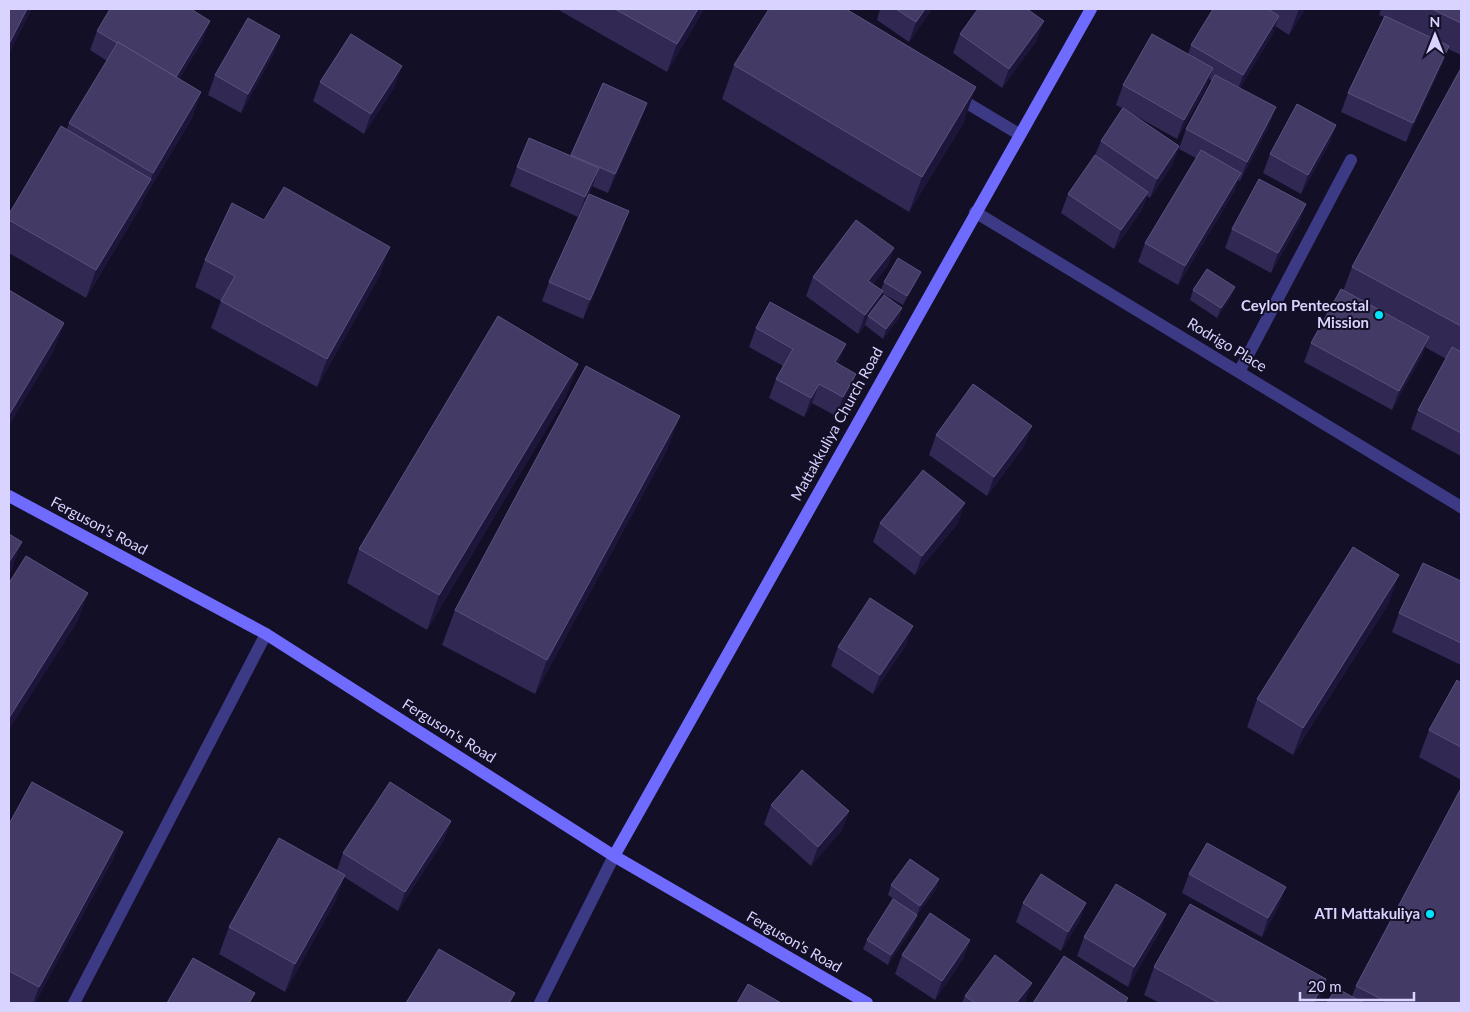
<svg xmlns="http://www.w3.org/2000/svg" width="1470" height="1012" font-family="Lato,sans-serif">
	<rect width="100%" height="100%" fill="#130f26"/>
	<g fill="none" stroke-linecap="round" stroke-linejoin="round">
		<path stroke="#3d3a85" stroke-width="12" d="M957,97L1019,134
			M975,212L1461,507
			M1239,372L1351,160
			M74,1003L266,634
			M540,1003L614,856"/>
		<path stroke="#6f6bff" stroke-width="12" d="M9,496L266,634L614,856L867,1003
			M614,856L1091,9"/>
	</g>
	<path fill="#312854" d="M557,9H704L667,72Z
		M880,9H932L909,42L877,20Z
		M1213,9H1305L1289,35L1275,26L1272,35L1240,88L1269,126L1240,181L1238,180L1234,192L1178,285L1138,262L1145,243L1196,158L1179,149L1186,129L1212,81L1209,79L1206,88L1177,139L1127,111L1179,146L1172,165L1150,198L1147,196L1141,211L1114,249L1061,213L1068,194L1095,155L1101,141L1122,108L1116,105L1123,85L1188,54L1191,45Z
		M1381,9H1461V55L1448,49L1442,65L1406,142L1341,112L1348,93L1384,17L1379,15Z
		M97,31L203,40L179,79L201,92L191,120L143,200L141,206L86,298L9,253V214L67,129L69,123L107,61L90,50Z
		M960,34L1037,40L1002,88L953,53Z
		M280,36L273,55L241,113L208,95L215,75Z
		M734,65L964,122L909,212L722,99Z
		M1461,68V456L1411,429L1418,410L1446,359L1425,347L1422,356L1392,410L1304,362L1311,343L1343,291L1352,267Z
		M320,82L395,86L364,134L313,101Z
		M603,83L647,103L640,122L608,193L592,186L578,217L510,186L517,167L570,156Z
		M1336,125L1329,144L1301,194L1263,173L1270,154Z
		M1306,204L1299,223L1271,273L1225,248L1232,229Z
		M264,220L380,275L317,387L211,328L221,301L195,287L205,260Z
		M622,230L583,319L542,301L549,282Z
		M894,248L887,267L873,284L881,290L884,282L921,272L917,281L903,305L882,293L879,301L902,308L899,318L883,339L865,325L858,334L806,296L813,277Z
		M1193,290L1231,297L1217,318L1190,300Z
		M756,328L838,364L856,374L849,393L836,416L812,403L804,417L769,398L776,379L783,366L749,347Z
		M578,364L565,398L427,630L347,583L359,549Z
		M936,435L1025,445L987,496L929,455Z
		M667,450L535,694L442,645L455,610Z
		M880,523H958L915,575L873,542Z
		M1461,581V665L1392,632L1399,613Z
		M1389,603L1293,755L1247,727L1257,699Z
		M906,645L873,694L831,666L838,647Z
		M1461,683V780L1419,757L1429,730Z
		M771,805L849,811L842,830L811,866L764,824Z
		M451,821L444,840L398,911L344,877L335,902L285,992L219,954L229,927L337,870L343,853Z
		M9,824L123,832L113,859L35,1003H9Z
		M1189,874L1279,906L1262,937L1182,893Z
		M939,879L936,889L917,915L914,925L888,965L863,949L867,940L903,906L888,895L891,885Z
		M1023,903H1086L1079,922L1061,951L1016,922Z
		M1166,914L1159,933L1128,987L1077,956L1084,937Z
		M970,940L963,959L935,1000L895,974L902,955Z
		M1154,967L1326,979L1318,1003H1160L1144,995Z
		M1356,986L1461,1003H1327L1352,996Z
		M965,996L1025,1002L1024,1003H962Z"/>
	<path fill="#1d163a" d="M27,9H32L9,54V44Z
		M698,9H704L667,72L677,44Z
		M925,9H932L909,42L916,22Z
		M1299,9H1305L1289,35Z
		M1279,16L1272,35L1236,95L1243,75Z
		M210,21L203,40L168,98L175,78Z
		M1044,21L1037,40L1002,88L1009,69Z
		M280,36L273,55L241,113L248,94Z
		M1449,46L1442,65L1406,142L1413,123Z
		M402,66L395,86L364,134L371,114Z
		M1213,68L1206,88L1177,139L1184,120Z
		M976,87L964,122L909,212L922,177Z
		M201,92L191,120L143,200L141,206L86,298L96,270L151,179L153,173Z
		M647,103L640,122L608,193L615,174Z
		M1276,107L1269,126L1240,181L1247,162Z
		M1336,125L1329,144L1301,194L1308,175Z
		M1179,146L1172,165L1150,198L1157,179Z
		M599,168L592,188L578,217L585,197Z
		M1241,173L1234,192L1178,285L1185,266Z
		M1148,192L1141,211L1114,249L1121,230Z
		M1306,204L1299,223L1271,273L1278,253Z
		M629,211L622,230L583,319L590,300Z
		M390,247L380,275L317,387L327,359Z
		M894,248L887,267L861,300L868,281Z
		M921,272L917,281L903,305L907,296Z
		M1235,287L1231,297L1217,318L1221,308Z
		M883,291L876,310L868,316L865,325L858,334L865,315Z
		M902,308L899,318L883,339L886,329Z
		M64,323L54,351L9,426V415Z
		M1429,337L1422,356L1392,410L1399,391Z
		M846,344L839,363L828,382L835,362Z
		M578,364L565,398L427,630L439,595Z
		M856,374L849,393L836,416L843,397Z
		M819,384L812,403L804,417L811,398Z
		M680,416L667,450L535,694L547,660Z
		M1032,426L1025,445L987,496L994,477Z
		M965,503L958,523L915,575L922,556Z
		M22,542L9,577V562Z
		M1399,575L1389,603L1293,755L1303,728Z
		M88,593L78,621L9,730V718Z
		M913,626L906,645L873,694L880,675Z
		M849,811L842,830L811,866L818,847Z
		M451,821L444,840L398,911L405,892Z
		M123,832L113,859L35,1003H33L39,987Z
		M345,875L335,902L285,992L295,964Z
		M939,879L936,889L917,915L920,906Z
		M1286,887L1279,906L1262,937L1268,918Z
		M1086,903L1079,922L1061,951L1068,932Z
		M1166,914L1159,933L1128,987L1134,967Z
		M917,915L914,925L888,965L891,955Z
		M970,940L963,959L935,1000L942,981Z
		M1326,979L1318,1003H1313Z
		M1032,983L1025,1002L1024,1003H1016Z"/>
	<path fill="#433a66" stroke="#5a527e" d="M9,9H27L9,44Z
		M110,9H191L210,21L176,77L118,42L117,43L97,31Z
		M615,9H698L677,44Z
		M769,9H846L976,87L922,177L734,65Z
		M896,9H925L916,22Z
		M978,9H1027L1044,21L1009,69L960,34Z
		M1213,9H1268L1279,16L1243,75L1191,45Z
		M1432,9H1461V23Z
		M1385,16L1449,46L1413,123L1348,93Z
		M248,18L280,36L248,94L215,75Z
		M351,34L402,66L371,114L320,82Z
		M1152,34L1213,68L1184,120L1123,85Z
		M118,42L201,92L153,173L69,123Z
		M1461,68V326L1352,267Z
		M1215,75L1276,107L1247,162L1186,129Z
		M603,83L647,103L615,174L571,155Z
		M1297,104L1336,125L1308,175L1270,154Z
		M1123,108L1179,146L1157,179L1101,141Z
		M61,126L151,179L96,270L9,220V214Z
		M529,138L599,168L585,197L517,167Z
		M1201,150L1241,173L1185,266L1145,243Z
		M1095,155L1148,192L1121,230L1068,194Z
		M1259,179L1306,204L1278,253L1232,229Z
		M284,187L390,247L327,359L221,301L235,276L205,260L232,203L264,220Z
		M589,194L629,211L590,300L549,282Z
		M856,220L894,248L868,281L883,291L865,315L813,277Z
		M898,258L921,272L907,296L884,282Z
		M1207,269L1235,287L1221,308L1193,290Z
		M1341,289L1429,337L1399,391L1311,343Z
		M9,290L64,323L9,415Z
		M884,295L902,308L886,329L868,316Z
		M770,302L846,344L835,362L856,374L843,397L819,384L811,398L776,379L793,349L756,328Z
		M498,316L578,364L439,595L359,549Z
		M1452,347L1461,352V433L1418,410Z
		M586,366L680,416L547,660L455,610Z
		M973,384L1032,426L994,477L936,435Z
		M923,470L965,503L922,556L880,523Z
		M9,534L22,542L9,562Z
		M1353,547L1399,575L1303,728L1257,699Z
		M26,556L88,593L9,718V583Z
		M1423,563L1461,581V643L1399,613Z
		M870,598L913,626L880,675L838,647Z
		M1457,680L1461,683V747L1429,730Z
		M802,770L849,811L818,847L771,805Z
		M32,782L123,832L39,987L9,971V824Z
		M390,782L451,821L405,892L343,853Z
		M1460,790L1461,791V1003H1389L1356,986Z
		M279,838L345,875L295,964L229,927Z
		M1207,843L1286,887L1268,918L1189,874Z
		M910,859L939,879L920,906L891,885Z
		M1041,874L1086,903L1068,932L1023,903Z
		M1116,884L1166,914L1134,967L1084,937Z
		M893,899L917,915L891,955L867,940Z
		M1190,904L1326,979L1313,1003H1219L1154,967Z
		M930,913L970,940L942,981L902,955Z
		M439,949L515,993L509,1003H406Z
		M995,955L1032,983L1016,1003H975L965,996Z
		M1064,956L1128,998L1125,1003H1033Z
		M193,958L255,993L249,1003H167Z
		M748,984L781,1003H737Z
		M1336,988L1364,1003H1327Z"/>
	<g fill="#00e5ff" stroke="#130f26" stroke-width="2">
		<circle cx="1379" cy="315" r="5"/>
		<circle cx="1430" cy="914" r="5"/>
	</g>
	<g text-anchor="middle" stroke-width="4" stroke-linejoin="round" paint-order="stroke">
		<g font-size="15" font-weight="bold" fill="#d9d4ff" stroke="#130f26" text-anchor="end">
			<text x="1369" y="311">Ceylon Pentecostal<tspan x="1369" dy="17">Mission</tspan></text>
			<text x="1420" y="919">ATI Mattakuliya</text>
		</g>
		<g font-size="15" fill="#d9d4ff" stroke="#130f26">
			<text transform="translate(1227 345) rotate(31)" y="5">Rodrigo Place</text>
			<text transform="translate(837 424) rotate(-61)" y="5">Mattakkuliya Church Road</text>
			<text transform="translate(99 526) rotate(28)" y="5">Ferguson's Road</text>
			<text transform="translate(449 731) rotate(32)" y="5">Ferguson's Road</text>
			<text transform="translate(794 942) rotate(30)" y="5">Ferguson's Road</text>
		</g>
	</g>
	<rect width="1470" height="1012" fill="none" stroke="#d9d4ff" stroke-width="20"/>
	<g transform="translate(1435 35)" stroke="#130f26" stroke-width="4" paint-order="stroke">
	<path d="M0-4L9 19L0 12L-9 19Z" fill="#d9d4ff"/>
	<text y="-8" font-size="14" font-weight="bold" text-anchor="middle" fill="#d9d4ff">N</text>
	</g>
	<path d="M1300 992v8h114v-8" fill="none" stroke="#d9d4ff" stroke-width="2.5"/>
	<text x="1308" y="992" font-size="15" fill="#d9d4ff" stroke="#130f26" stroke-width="4" paint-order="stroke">20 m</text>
</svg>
